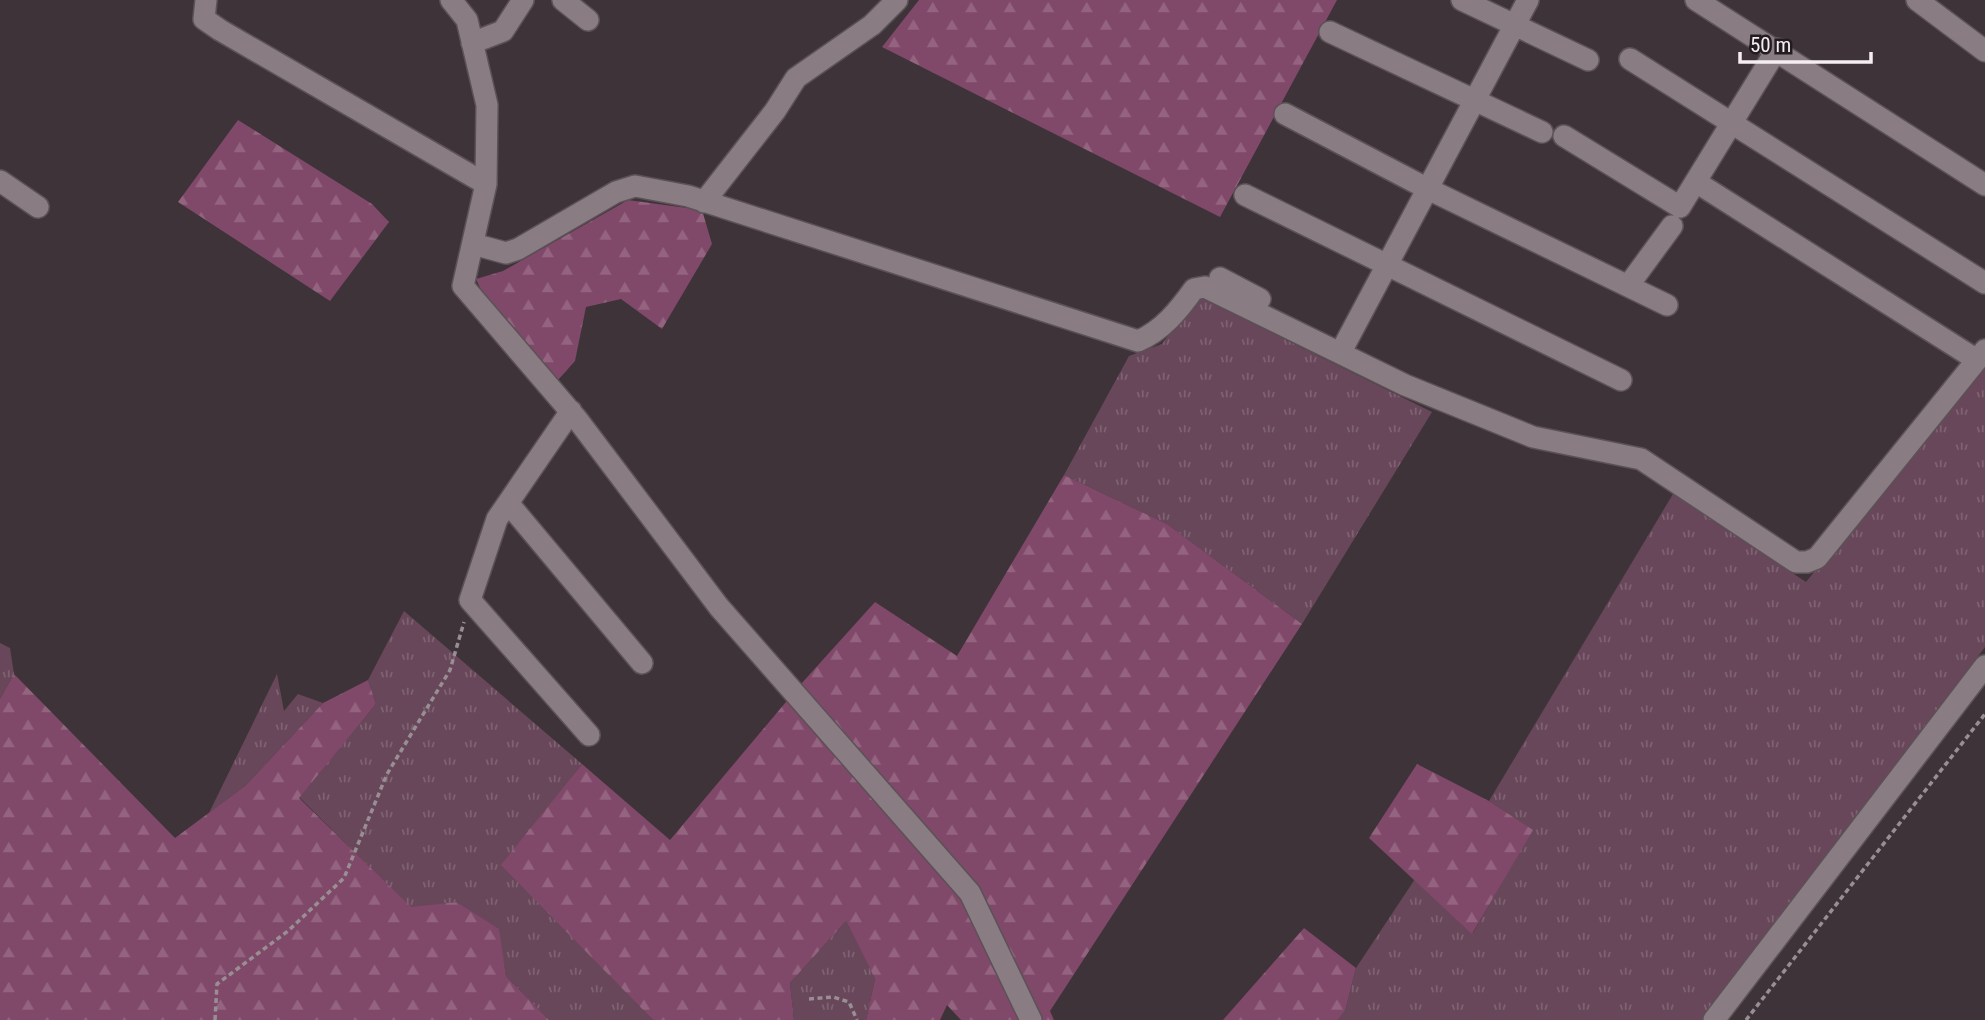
<svg xmlns="http://www.w3.org/2000/svg" width="1985" height="1020" font-family="'Roboto Condensed',sans-serif">
	<defs>
		<pattern id="grass-tufts" width="24" height="20" patternUnits="userSpaceOnUse" patternTransform="scale(1.75)"><rect width="24" height="20" fill="#68475a"/><path d="M3 7l-1-3M5 7V3M7 7l1-3M15 17l-1-3M17 17v-4M19 17l1-3" fill="none" stroke="#7e6272"/></pattern>
		<pattern id="forest-firs" width="22" height="20" patternUnits="userSpaceOnUse" patternTransform="scale(1.75)"><rect width="22" height="20" fill="#804869"/><path d="M5 1l3.5 6h-7zM16 11l3.5 6h-7z" fill="#93637f"/></pattern>
	</defs>
	<rect width="100%" height="100%" fill="#3e3339"/>
	<path fill="url(#grass-tufts)" d="M1197,296L1432,412L1302,624L1167,524L1064,475L1129,356L1162,344Z
		M1985,365V647L1756,947L1705,1020H1338L1345,1011L1356,968L1415,879L1473,933L1532,830L1489,801L1673,494L1806,582Z
		M404,611L582,764L502,865L653,1020H549L506,976L498,929L457,902L411,908L299,797L376,704L368,680Z
		M0,643L10,648L14,674L0,699Z
		M277,674L284,711L298,694L323,703L245,786L209,813Z
		M846,921L875,979L866,1020H794L790,983Z"/>
	<path fill="url(#forest-firs)" d="M919,0H1337L1220,217L882,47Z
		M238,120L372,204L389,222L330,301L178,202Z
		M628,200L702,210L712,244L662,329L621,299L586,307L575,361L558,380L489,307L476,279L503,271Z
		M1064,475L1167,524L1302,624L1050,1011L1054,1020H961L947,1005L940,1020H866L875,979L846,921L790,983L794,1020H653L501,865L582,764L670,840L801,684L875,602L957,656Z
		M14,674L175,838L245,786L323,703L368,680L376,704L299,798L411,907L457,902L499,929L506,976L549,1020H0V699Z
		M1417,764L1489,801L1533,830L1472,934L1369,838Z
		M1304,928L1356,968L1345,1011L1338,1020H1223Z"/>
	<g fill="none" stroke-linecap="round" stroke-linejoin="round">
		<defs>
			<path id="minor" d="M206,0L204,19L220,30L486,184
				M451,0L467,20L487,105L486,184L463,286L577,419L719,607L970,893L1031,1020
				M563,0L588,20
				M1462,0L1588,60
				M1696,0L1985,185
				M1917,0L1985,51
				M1330,32L1542,132
				M472,43L503,31L523,0
				M1630,59L1985,283
				M1285,114L1428,189L1667,305
				M1564,136L1680,207L1777,49
				M0,181L38,207
				M1696,182L1977,360
				M1245,195L1621,380
				M704,202L775,111L796,78L872,25L897,0
				M473,244L506,253L518,249L616,192L635,186L688,196L1138,341C1162,331 1179,310 1194,289L1205,287L1405,385L1533,437L1641,459L1796,562H1807L1817,558L1985,350
				M1220,278L1260,299
				M1628,286L1672,226
				M1345,344L1528,0
				M571,411L497,519L470,600L589,735
				M508,503L642,663
				M1714,1020L1985,666"/>
		</defs>
		<use href="#minor" stroke="#5b5256" stroke-width="24"/>
		<path stroke="#988f94" stroke-width="3.5" stroke-dasharray="5 3.5" stroke-linecap="butt" d="M809,999L833,997L849,1002L857,1020
			M215,1020L217,984L288,931L344,878L387,774L450,670L464,622
			M1746,1020L1985,714"/>
		<use href="#minor" stroke="#897c83" stroke-width="21"/>
	</g>
	<path d="M1740 52v10h131v-10" fill="none" stroke="#f5edf1" stroke-width="3.5"/>
	<text x="1750" y="52" font-size="21" fill="#f5edf1" stroke="#221c1f" stroke-width="5" paint-order="stroke">50 m</text>
</svg>
